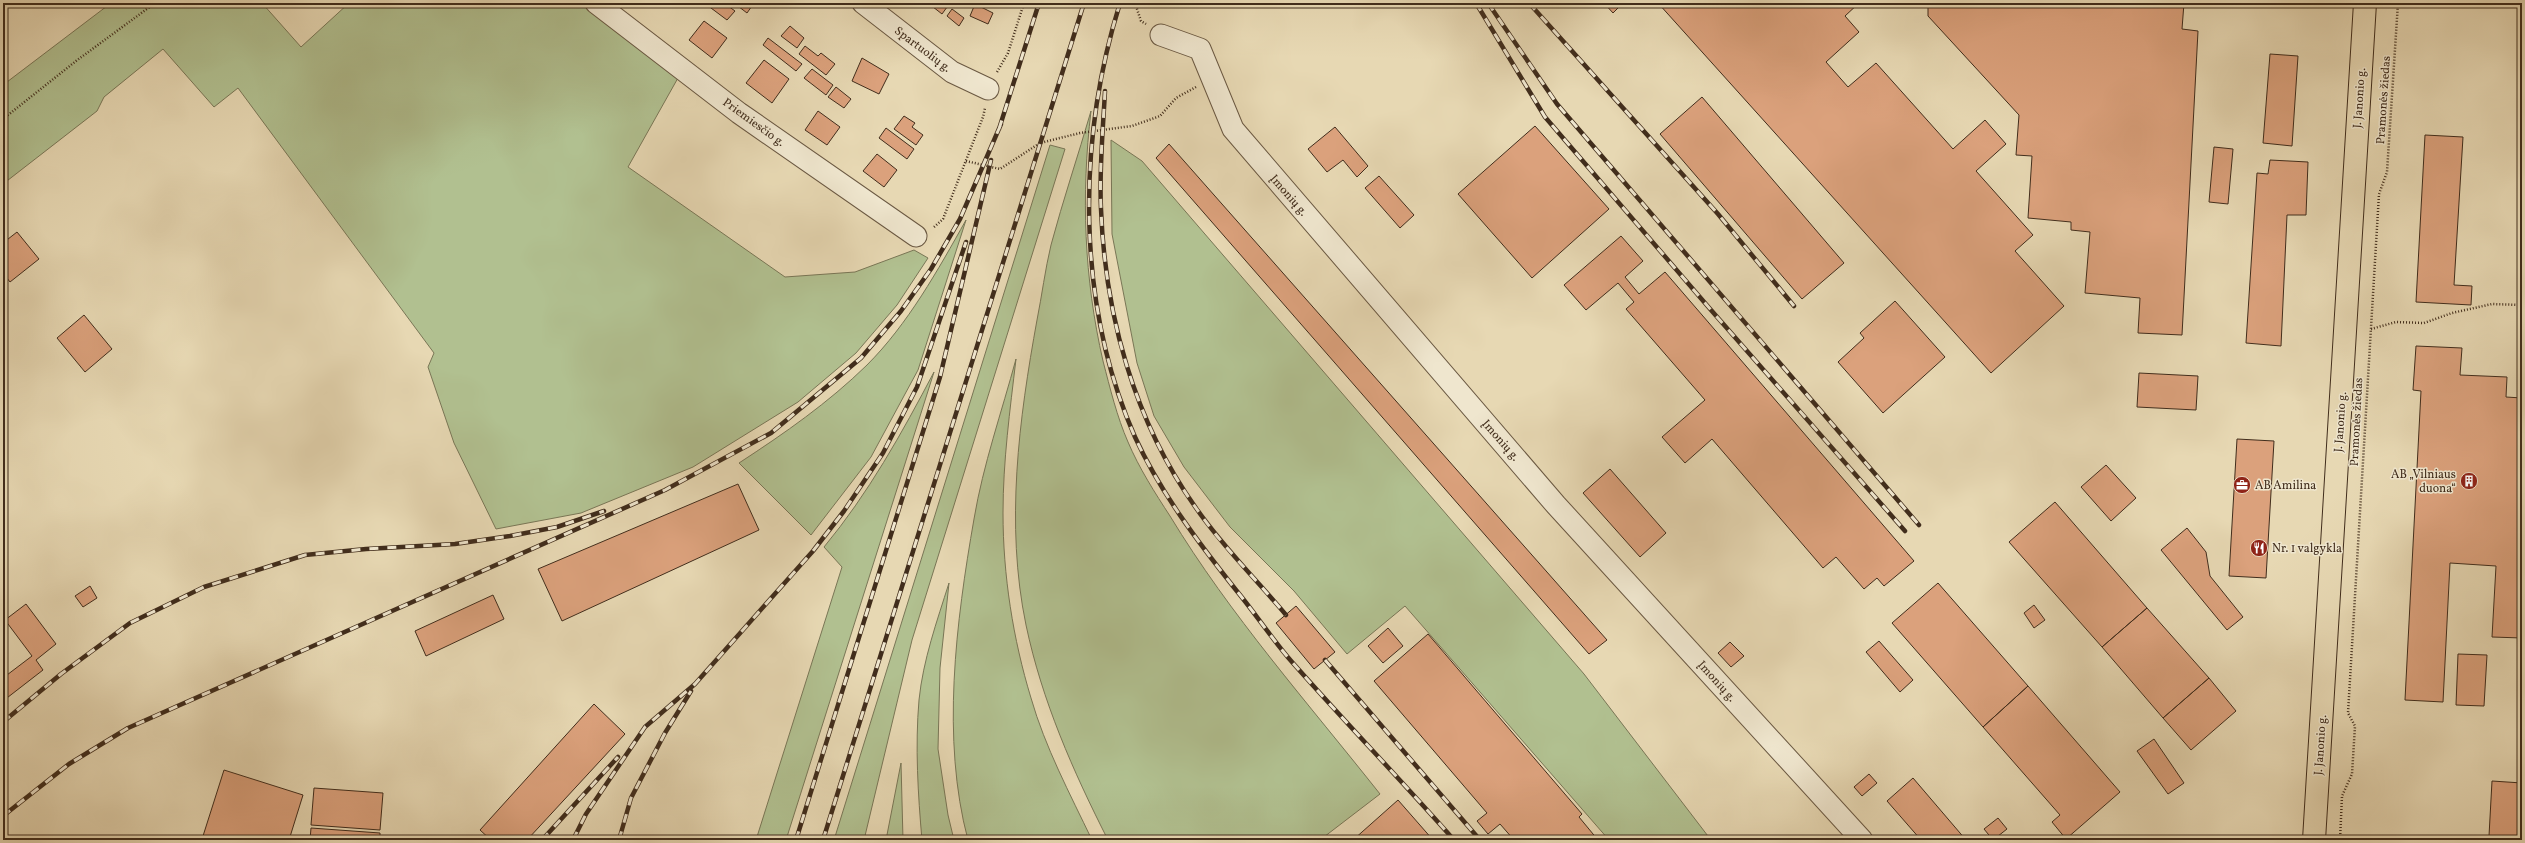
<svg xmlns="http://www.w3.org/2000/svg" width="2525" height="843" font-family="Vollkorn,serif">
	<rect width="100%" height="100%" fill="#e7d8b3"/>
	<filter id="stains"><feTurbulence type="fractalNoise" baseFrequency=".005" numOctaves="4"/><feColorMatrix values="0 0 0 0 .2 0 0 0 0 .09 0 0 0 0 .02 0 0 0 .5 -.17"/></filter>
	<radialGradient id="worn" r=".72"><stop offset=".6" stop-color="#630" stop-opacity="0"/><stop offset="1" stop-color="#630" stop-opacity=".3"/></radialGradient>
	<path fill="#b1c090" stroke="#797656" d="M111,3H262L301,47L349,3H594L683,69L628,167L785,277L855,272L914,250L928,258L897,305L856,353L798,402L693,467L581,513L496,529L454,443L428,367L434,353L238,88L214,107L163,49L104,97L97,111L3,184V85Z
		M1091,111C1081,195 1084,278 1103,361C1110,388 1117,417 1128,442C1139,468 1155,493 1170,516C1230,615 1308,703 1380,794L1320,840H1108C1073,771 1042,701 1026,625C1005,524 1019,419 1037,320C1042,295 1045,270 1051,245C1063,200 1078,156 1091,111Z
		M1111,140L1142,161L1584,674L1711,840H1609L1405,606L1347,654L1294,591L1230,527L1184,467L1154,416L1137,363L1112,234Z
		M1050,145L1065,149L912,640L864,840H834Z
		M966,220L918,370L871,457L811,535L739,463C785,433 828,403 867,365C908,324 938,270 966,220Z
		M1016,359C1010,410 1003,461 1003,513C1003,575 1013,639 1031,698C1045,747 1070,794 1092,840H968C941,739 956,622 974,519C983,465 1002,411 1016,359Z
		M934,372L786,840H756L842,567L824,547C868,494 902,433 934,372Z
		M949,583L940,668L938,749L948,815L954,840H922C918,795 915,746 919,700C923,660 937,621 949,583Z
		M901,763L903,840H886Z"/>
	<path fill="#dba17c" stroke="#412d1c" d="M708,3H724L735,11L727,20L707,5Z
		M734,3H754L747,13Z
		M928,3H950L942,14Z
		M1604,3H1623L1613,13Z
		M1658,3H1859L1845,16L1859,32L1826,62L1848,87L1876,63L1953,149L1985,120L2006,144L1976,171L2033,235L2015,251L2064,306L1991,373Z
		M1928,3H2184L2182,29L2198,31L2182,335L2138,333L2140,298L2085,293L2090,232L2071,230V222L2028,218L2032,156L2016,155L2019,115L1928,16Z
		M975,4L993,13L988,24L970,16Z
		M952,9L964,18L959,26L947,16Z
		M704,21L727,38L712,58L689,40Z
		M790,26L804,38L797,48L781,36Z
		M768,38L802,64L796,71L763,45Z
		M805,46L818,56L821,53L835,64L826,75L799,54Z
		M2270,54L2298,56L2292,146L2263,143Z
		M862,58L889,74L879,94L852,81Z
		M764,60L789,79L772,103L746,83Z
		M812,69L833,85L826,95L804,78Z
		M836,87L851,99L844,108L828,97Z
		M1702,97L1844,263L1802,299L1660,134Z
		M818,111L840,127L827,145L805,130Z
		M904,116L915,123L912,127L923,135L916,145L894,129Z
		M1535,126L1609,209L1532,278L1458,194Z
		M1335,127L1368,166L1357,177L1343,160L1327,172L1308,149Z
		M886,128L914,149L907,159L879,138Z
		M2425,135L2463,137L2454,285L2472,286L2471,305L2416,302Z
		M1169,144L1607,640L1589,654L1156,158Z
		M2214,147L2233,149L2228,204L2209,202Z
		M877,154L897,170L884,187L863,171Z
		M2270,160L2308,162L2306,215H2287L2281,346L2246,343L2257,173L2268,174Z
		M1379,176L1414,215L1400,228L1365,188Z
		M17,232L39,259L10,282L3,273V243Z
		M1621,236L1643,261L1625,277L1639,294L1665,272L1914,561L1884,586L1877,578L1864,589L1836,557L1823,568L1712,439L1685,463L1662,437L1705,400L1626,309L1634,302L1618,283L1586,310L1564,285Z
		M1895,301L1945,357L1883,413L1838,362L1864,338L1860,333Z
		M84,315L112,349L85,372L57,338Z
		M2416,346L2462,348L2460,375L2507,377L2506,397L2522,398V638L2492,637L2496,566L2450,563L2443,702L2405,700L2421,391L2413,390Z
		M2139,373L2198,376L2196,410L2137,407Z
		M2237,439L2274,441L2266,578L2229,576Z
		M2106,465L2136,498L2111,521L2081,487Z
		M1610,469L1666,533L1640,557L1583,493Z
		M738,484L759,530L562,621L538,569Z
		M2055,502L2147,608L2102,647L2009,542Z
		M2187,528L2206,552L2210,576L2243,617L2227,630L2161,550Z
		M1938,583L2028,686L1983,727L1892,623Z
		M90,586L97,598L83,607L75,596Z
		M493,595L504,619L426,656L415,631Z
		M26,604L56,644L36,660L43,670L3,701V678L32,656L5,620Z
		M2034,605L2045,620L2034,628L2024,613Z
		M1296,606L1335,652L1314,669L1276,623Z
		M2147,608L2209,678L2163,718L2102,647Z
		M1388,628L1403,646L1383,663L1368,646Z
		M1428,634L1582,814L1579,817L1598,840H1514L1500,824L1488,834L1477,821L1487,813L1374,681Z
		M1879,641L1913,680L1900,692L1866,652Z
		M1730,642L1744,656L1731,667L1718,653Z
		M2458,654L2487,655L2484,706L2456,705Z
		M2209,678L2236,711L2191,750L2163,718Z
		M2028,686L2120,792L2066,839L2052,822L2060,815L1983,727Z
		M594,704L625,734L527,840H491L480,830Z
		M2154,739L2184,783L2168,794L2137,751Z
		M224,770L303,795L289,840H216L203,836Z
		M1869,774L1877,783L1862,796L1854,787Z
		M1913,778L1966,840H1921L1887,801Z
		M2492,781L2522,783V837L2489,836Z
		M314,788L383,793L380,830L311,825Z
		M1398,800L1433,840H1353Z
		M1998,818L2007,829L1993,840L1984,829Z
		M311,828L380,833V840H310Z"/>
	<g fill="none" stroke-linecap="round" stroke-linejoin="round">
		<defs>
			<path id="minor" d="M596,3L739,113L916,236
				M863,3L952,72L988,89
				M1161,35L1200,49L1233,129L1556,505L1862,840"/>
			<path id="major" d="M2314,840L2365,3"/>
		</defs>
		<use href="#minor" stroke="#6a5842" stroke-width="23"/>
		<use href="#major" stroke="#412d1c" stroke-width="24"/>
		<path stroke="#412d1c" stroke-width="2.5" stroke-dasharray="1 2" stroke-linecap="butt" d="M1135,3L1141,21L1146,24
			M997,72L1008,53L1024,3
			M3,119L76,61L155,3
			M966,161L1000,169L1040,143L1080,133L1132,126L1160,116L1176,98L1196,87
			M934,227L943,219L983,117L985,108
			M2371,329L2396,322L2424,323L2452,313L2492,304L2522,305
			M2340,840L2342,796L2352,774L2355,726L2348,713L2379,194L2387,172L2398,3"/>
		<use href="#minor" stroke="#efe6ce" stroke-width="21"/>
		<use href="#major" stroke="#e7d8b3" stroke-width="22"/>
		<defs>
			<path id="rail" d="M1120,3C1077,141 1076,303 1135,437C1160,492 1198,542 1236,590C1255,613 1272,639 1292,662C1345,722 1401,780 1454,840
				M1476,3L1545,117L1711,310L1905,531
				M1488,3L1557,104L1919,525
				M1529,3L1718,214L1794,306
				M1105,91C1103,130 1099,170 1101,209C1105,315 1134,421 1196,508C1222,546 1256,579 1286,615
				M999,129L1039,3
				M1325,660L1480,840
				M3,722L61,674L130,623L204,587L305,555L366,549L455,544L510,536L557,527L604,511
				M3,816L69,764L128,728L665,490L771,433L861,358L901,311L931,269L960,219L1001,124
				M542,840L618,757
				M573,840L586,814L645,727L695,684L813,551L844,511L883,453L917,387L966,242
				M619,840L631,798L665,733L691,691
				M796,840L940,377L991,160
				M823,840L1084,3"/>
		</defs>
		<use href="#rail" stroke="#412d1c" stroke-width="4.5"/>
		<use href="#rail" stroke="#efe6ce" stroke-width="3" stroke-dasharray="9" stroke-linecap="butt"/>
	</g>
	<defs>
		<symbol id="building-disc" viewBox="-11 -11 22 22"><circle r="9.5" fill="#8f2418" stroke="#efe6ce"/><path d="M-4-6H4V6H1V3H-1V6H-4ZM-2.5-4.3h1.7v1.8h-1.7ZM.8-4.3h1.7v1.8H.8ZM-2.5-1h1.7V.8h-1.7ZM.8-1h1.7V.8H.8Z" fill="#fff"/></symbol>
		<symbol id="office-disc" viewBox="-11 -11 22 22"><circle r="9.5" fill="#8f2418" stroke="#efe6ce"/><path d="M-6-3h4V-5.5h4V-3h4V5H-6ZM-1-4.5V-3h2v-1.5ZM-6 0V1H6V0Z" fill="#fff"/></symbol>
		<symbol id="restaurant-disc" viewBox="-11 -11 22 22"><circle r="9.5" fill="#8f2418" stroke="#efe6ce"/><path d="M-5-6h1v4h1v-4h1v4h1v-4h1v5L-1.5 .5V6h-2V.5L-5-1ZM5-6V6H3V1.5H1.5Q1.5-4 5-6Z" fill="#fff"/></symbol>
	</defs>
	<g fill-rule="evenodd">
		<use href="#building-disc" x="2459" y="471" width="20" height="20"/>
		<use href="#office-disc" x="2232" y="475" width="20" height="20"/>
		<use href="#restaurant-disc" x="2249" y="538" width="20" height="20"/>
	</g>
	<g text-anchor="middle" stroke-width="3" stroke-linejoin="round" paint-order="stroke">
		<g font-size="12" fill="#412d1c" stroke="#efe6ce">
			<text transform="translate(923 49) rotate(37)" y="4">Spartuolių g.</text>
			<text transform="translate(2359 98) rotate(-86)" y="4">J. Janonio g.</text>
			<text transform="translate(2383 100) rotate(-86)" y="4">Pramonės žiedas</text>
			<text transform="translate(754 122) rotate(36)" y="4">Priemiesčio g.</text>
			<text transform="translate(1289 195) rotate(49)" y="4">Įmonių g.</text>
			<text transform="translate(2340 422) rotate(-86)" y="4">J. Janonio g.</text>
			<text transform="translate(2356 422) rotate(-87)" y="4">Pramonės žiedas</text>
			<text transform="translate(1501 440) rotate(49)" y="4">Įmonių g.</text>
			<text transform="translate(1717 681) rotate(48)" y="4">Įmonių g.</text>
			<text transform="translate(2320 745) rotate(-86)" y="4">J. Janonio g.</text>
		</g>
		<g font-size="12" fill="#412d1c" stroke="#efe6ce" text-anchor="start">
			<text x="2456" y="478" text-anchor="end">AB „Vilniaus<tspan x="2456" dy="14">duona“</tspan></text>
			<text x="2255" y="489">AB Amilina</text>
			<text x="2272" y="552">Nr. 1 valgykla</text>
		</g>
	</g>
	<rect width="2525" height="843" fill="none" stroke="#e7d8b3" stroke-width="16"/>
	<rect x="4" y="4" width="2517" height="835" fill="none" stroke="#412d1c" stroke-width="2"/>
	<rect x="8" y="8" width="2509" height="827" fill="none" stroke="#412d1c"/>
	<rect width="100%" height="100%" filter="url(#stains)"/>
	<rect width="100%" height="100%" fill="url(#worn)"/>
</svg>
